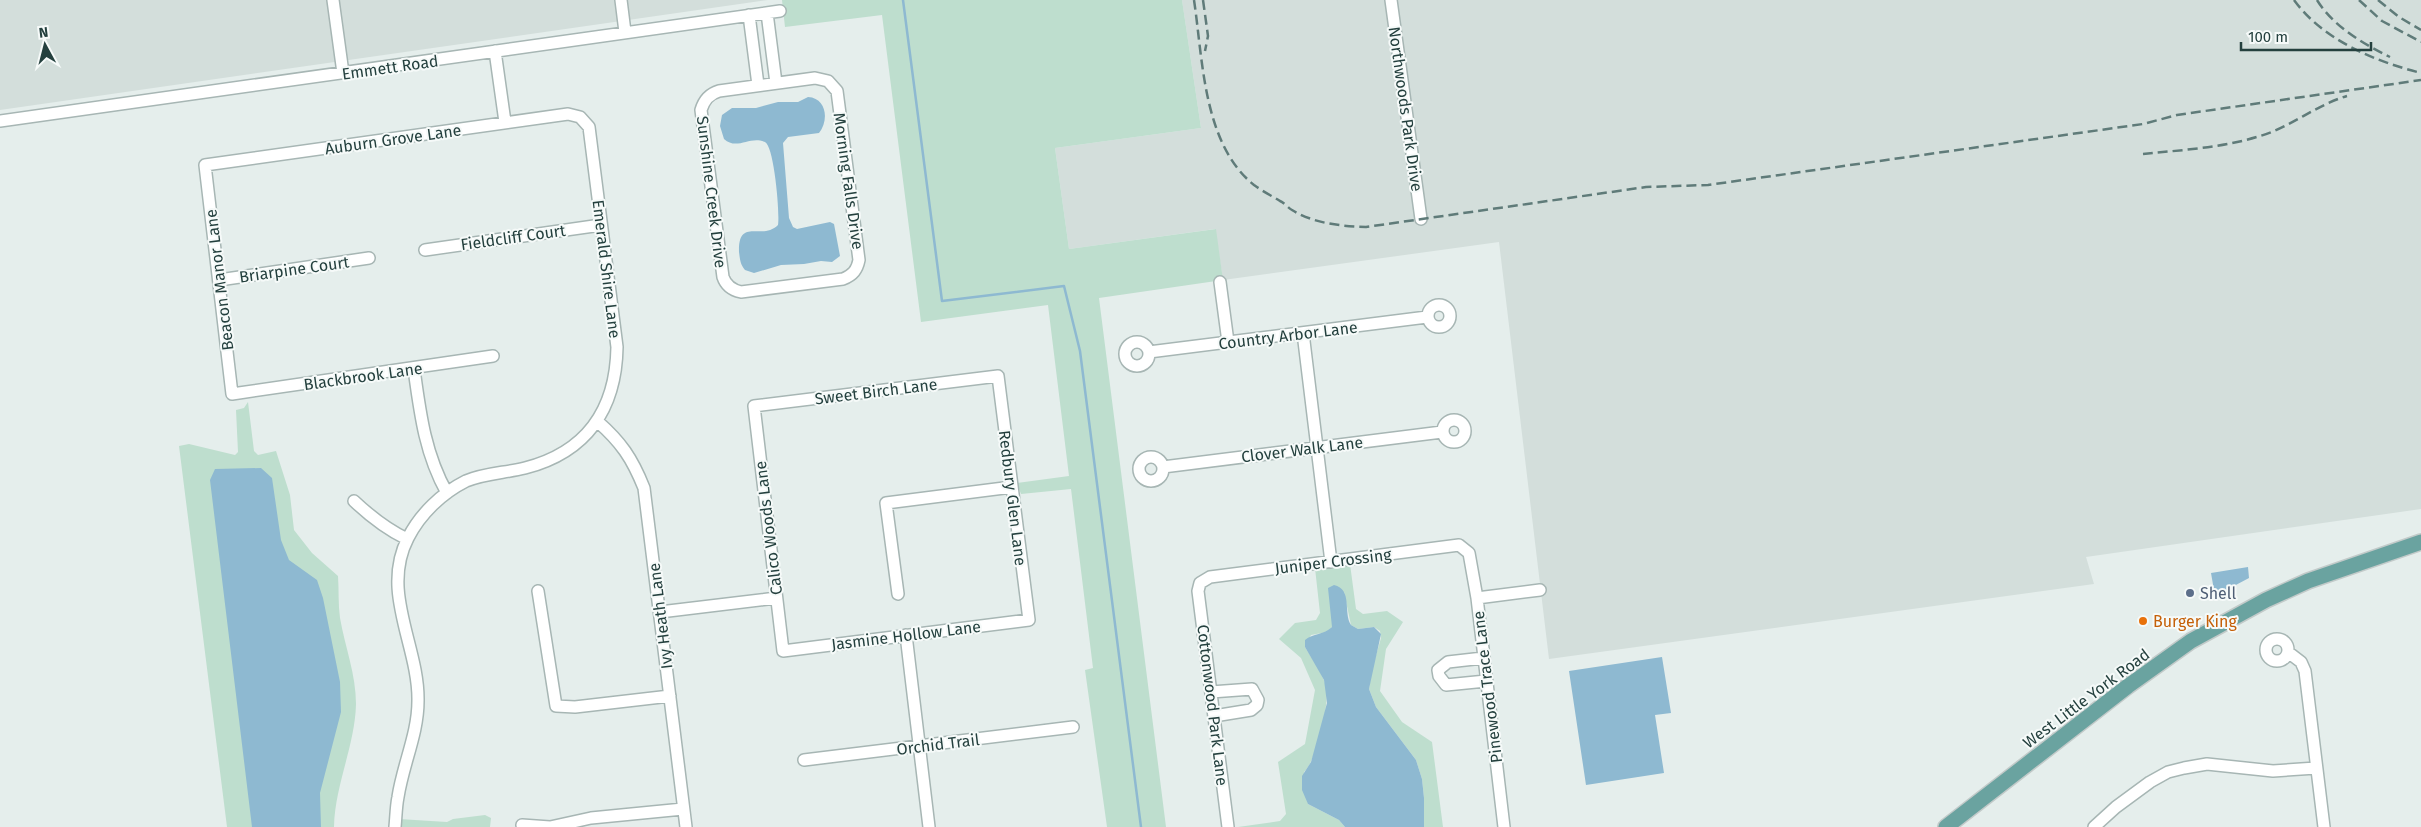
<svg xmlns="http://www.w3.org/2000/svg" width="2421" height="827" font-family="'Fira Sans',sans-serif">
	<rect width="100%" height="100%" fill="#e5eeec"/>
	<path fill="#d3dedb" d="M0,0H768L0,110Z
		M1182,0H2421V509L2086,557L2094,584L1549,659L1499,242L1223,280L1215,229L1069,249L1055,148L1201,128Z"/>
	<path fill="#bedece" d="M782,0H1182L1201,128L1055,148L1069,249L1216,229L1223,280L1099,298L1166,827H1107L1085,670L1093,668L1071,489L1021,494L1017,483L1069,476L1048,305L921,322L882,15L785,27Z
		M248,402L254,451L258,455L276,451L290,495L294,530L312,553L338,576C339,590 338,604 340,618C345,647 356,674 356,704C355,746 335,784 334,827H227L179,446L189,444L235,455L238,452L236,410L244,408Z
		M1350,564L1356,609L1363,614L1387,611L1403,622L1386,649L1380,691L1402,722L1432,742L1443,827H1424V798L1422,779L1416,760L1376,707L1369,689L1372,669L1381,638L1380,631L1374,627L1358,629L1351,625L1344,592L1332,627L1327,632L1311,635L1305,647C1312,659 1322,672 1326,686C1330,703 1317,760 1304,772L1308,804L1339,820L1345,827H1238L1280,821L1286,814L1278,762L1305,744L1315,690L1301,658L1279,639L1295,623L1316,620L1320,613L1315,568Z
		M485,815L491,818L490,827H399V819L447,822L453,819Z"/>
	<path fill="#8eb9d1" d="M808,97C827,98 829,121 819,133L788,137L783,143L789,218L793,227L797,229L830,222L834,224L840,256L832,262L821,261L804,264L781,265L754,273L745,270C740,264 740,259 739,252C738,217 762,241 778,225C780,213 774,146 765,142C750,135 737,151 724,139L720,126L722,115L732,108H756L778,102H798Z
		M261,468L272,478L281,540L289,560L317,580L323,598L340,682L341,712L320,793L321,827H252L210,480L215,469Z
		M2248,567L2249,578L2215,596L2211,573Z
		M1334,585C1353,589 1343,613 1351,625L1358,629L1374,627L1381,634L1369,689L1376,707L1416,760L1422,779L1424,798V827H1345L1339,820L1308,804L1302,790V776L1311,762L1327,703L1324,680L1305,647V640C1313,633 1324,635 1332,627L1328,588Z
		M1662,657L1671,713L1655,715L1664,773L1586,785L1569,671Z"/>
	<g fill="none" stroke-linecap="round" stroke-linejoin="round">
		<path stroke="#8eb9d1" stroke-width="2.5" d="M903,0L942,301L1064,286L1080,351L1141,827"/>
		<defs>
			<path id="minor" d="M333,0L343,73
				M621,0L625,32
				M1391,0L1421,219
				M767,13L776,83
				M749,15L758,85
				M495,51L505,122
				M815,78L828,81L837,91L859,260C857,270 853,275 843,279L741,292C732,290 726,286 723,277L701,110C704,100 709,94 719,91Z
				M0,121L780,11
				M425,250L601,225
				M219,280L369,258
				M1220,282L1228,342
				M1428 316a11 11 0 1 1 22 0a11 11 0 1 1-22 0Z
				M1303,333L1331,562
				M1125 354a12 12 0 1 1 24 0a12 12 0 1 1-24 0Z
				M1149,352L1427,317
				M414,369C420,413 425,454 447,493
				M998,376L1029,620L783,651L754,406Z
				M1443 431a11 11 0 1 1 22 0a11 11 0 1 1-22 0Z
				M597,421C621,442 632,458 644,488L686,827
				M1139 469a12 12 0 1 1 24 0a12 12 0 1 1-24 0Z
				M1163,467L1442,432
				M354,501C371,517 386,529 407,539
				M538,591L556,706L575,707L670,696
				M898,594L886,503L1012,487
				M1477,598L1540,590
				M660,612L776,598
				M906,635L929,827
				M2266 650a11 11 0 1 1 22 0a11 11 0 1 1-22 0Z
				M2288,652L2301,662L2305,671L2324,827
				M1483,658L1448,662L1438,670L1439,676L1446,685L1486,681
				M1211,692L1252,689L1258,700L1257,705L1251,710L1214,716
				M804,760L1073,727
				M522,825L550,827L591,818L683,809
				M395,827C396,817 396,807 398,797C403,764 418,734 418,701C419,646 380,592 408,538C420,514 442,493 466,481C485,473 505,473 525,468C587,452 616,409 617,347L589,127L580,117L568,114L205,165L232,394L493,356
				M1228,827L1198,591L1200,583L1210,577L1459,545L1469,553L1477,598L1504,827
				M2094,827L2116,807L2150,782L2168,772L2184,768L2207,764L2273,771L2316,768"/>
			<path id="major" d="M1946,827L2128,686L2191,641L2266,600L2308,581L2421,542"/>
		</defs>
		<use href="#minor" stroke="#a7b6b4" stroke-width="14"/>
		<use href="#major" stroke="#c2cac9" stroke-width="18"/>
		<use href="#minor" stroke="#fff" stroke-width="11"/>
		<use href="#major" stroke="#6aa3a0" stroke-width="15"/>
		<path stroke="#5f7b79" stroke-width="2.5" stroke-dasharray="10 5" stroke-linecap="butt" d="M1194,0C1203,60 1203,144 1254,185C1262,191 1272,196 1280,201C1285,203 1288,208 1292,210C1315,224 1341,226 1366,227L1646,187L1708,185L2143,124L2177,115L2421,80
			M1203,0L1208,36L1205,51
			M2294,0C2323,40 2374,61 2421,73
			M2317,0C2333,26 2363,44 2390,57
			M2359,0L2382,21L2421,42
			M2378,0L2399,17L2421,30
			M2143,154C2181,150 2222,148 2260,136C2291,127 2316,105 2347,96"/>
	</g>
	<circle fill="#5c6f8a" stroke="#f6faf9" stroke-width="2" cx="2190" cy="593" r="5"/>
	<circle fill="#e8710a" stroke="#f6faf9" stroke-width="2" cx="2143" cy="621" r="5"/>
	<g text-anchor="middle" stroke-width="4" stroke-linejoin="round" paint-order="stroke">
		<g font-size="16" fill="#24403e" stroke="#f6faf9">
			<text transform="translate(390 67) rotate(-8)" y="6">Emmett Road</text>
			<text transform="translate(1406 109) rotate(82)" y="6">Northwoods Park Drive</text>
			<text transform="translate(393 139) rotate(-8)" y="6">Auburn Grove Lane</text>
			<text transform="translate(849 181) rotate(82)" y="6">Morning Falls Drive</text>
			<text transform="translate(712 192) rotate(83)" y="6">Sunshine Creek Drive</text>
			<text transform="translate(513 237) rotate(-8)" y="6">Fieldcliff Court</text>
			<text transform="translate(294 269) rotate(-8)" y="6">Briarpine Court</text>
			<text transform="translate(607 269) rotate(83)" y="6">Emerald Shire Lane</text>
			<text transform="translate(219 280) rotate(-97)" y="6">Beacon Manor Lane</text>
			<text transform="translate(1288 335) rotate(-7)" y="6">Country Arbor Lane</text>
			<text transform="translate(363 376) rotate(-8)" y="6">Blackbrook Lane</text>
			<text transform="translate(876 391) rotate(-7)" y="6">Sweet Birch Lane</text>
			<text transform="translate(1302 449) rotate(-7)" y="6">Clover Walk Lane</text>
			<text transform="translate(1013 498) rotate(83)" y="6">Redbury Glen Lane</text>
			<text transform="translate(768 528) rotate(-97)" y="6">Calico Woods Lane</text>
			<text transform="translate(1333 561) rotate(-7)" y="6">Juniper Crossing</text>
			<text transform="translate(660 616) rotate(-97)" y="6">Ivy Heath Lane</text>
			<text transform="translate(906 635) rotate(-7)" y="6">Jasmine Hollow Lane</text>
			<text transform="translate(1487 687) rotate(-97)" y="6">Pinewood Trace Lane</text>
			<text transform="translate(2086 698) rotate(-37)" y="6">West Little York Road</text>
			<text transform="translate(1213 705) rotate(83)" y="6">Cottonwood Park Lane</text>
			<text transform="translate(938 744) rotate(-7)" y="6">Orchid Trail</text>
		</g>
		<g font-size="16" fill="#4e5e75" stroke="#f6faf9" text-anchor="start">
			<text x="2200" y="599">Shell</text>
		</g>
		<g font-size="16" fill="#c56008" stroke="#f6faf9" text-anchor="start">
			<text x="2153" y="627">Burger King</text>
		</g>
	</g>
	<g transform="translate(45 45) rotate(353)" stroke="#f6faf9" stroke-width="4" paint-order="stroke">
	<path d="M0-4L9 19L0 12L-9 19Z" fill="#24403e"/>
	<text y="-8" font-size="14" font-weight="bold" text-anchor="middle" fill="#24403e">N</text>
	</g>
	<path d="M2241 42v8h130v-8" fill="none" stroke="#24403e" stroke-width="2.5"/>
	<text x="2248" y="42" font-size="15" fill="#24403e" stroke="#f6faf9" stroke-width="4" paint-order="stroke">100 m</text>
</svg>
